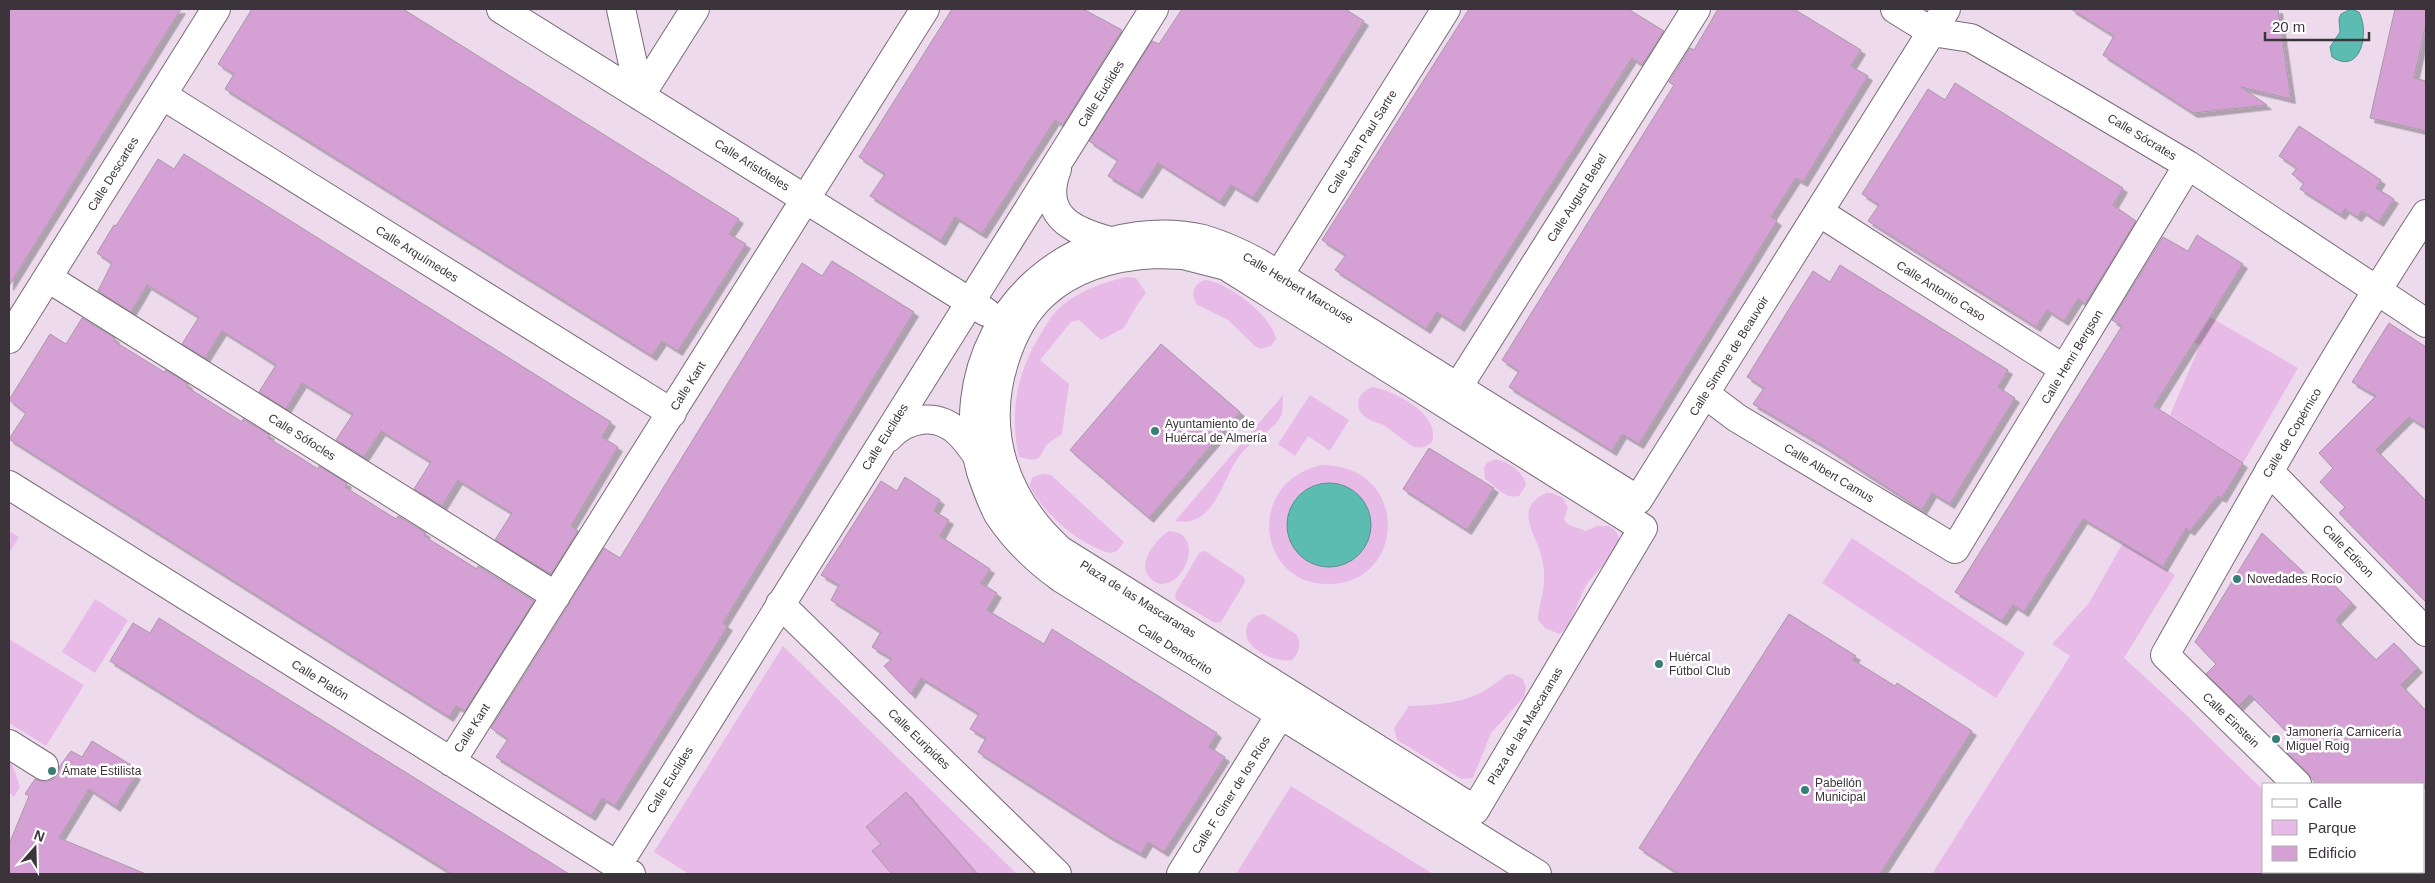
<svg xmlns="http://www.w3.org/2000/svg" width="2435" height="883" font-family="Arial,sans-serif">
	<defs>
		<filter id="shadow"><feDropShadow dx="4.5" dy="4.5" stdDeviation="0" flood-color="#0004"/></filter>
	</defs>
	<rect width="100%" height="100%" fill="#eddbed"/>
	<path fill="#e8bae7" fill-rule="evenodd" d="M1126,277L1136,278L1146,293L1137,305L1124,328L1101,340L1079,320L1071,322L1040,360L1069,384L1062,434L1047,444L1039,458L1033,460L1019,457C1009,412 1017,371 1042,332C1046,325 1051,317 1057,310C1076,292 1101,283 1126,277Z
		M1205,280C1228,282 1272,316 1276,339L1271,346L1261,349L1256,347L1228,320L1196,304C1191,293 1193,284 1205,280Z
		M2210,317L2298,368L2243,463L2170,415L2200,345L2194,342Z
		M1373,387C1396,392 1441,414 1432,442C1426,447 1420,449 1412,446C1402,440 1394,431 1383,425C1377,422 1366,420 1362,414C1353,403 1361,390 1373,387Z
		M1283,395L1282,414L1278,421C1267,434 1251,441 1240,455C1221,479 1216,528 1175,521Z
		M1310,395L1349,420L1330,451L1308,436L1295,456L1278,444Z
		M1496,459C1508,462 1524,472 1526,485L1519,496C1505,500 1496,486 1485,479L1484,467L1487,463Z
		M1321,465C1412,465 1406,585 1328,584C1257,584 1245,483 1321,465ZM1320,483H1334L1293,502L1310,487Z
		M1043,474L1051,475L1124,542L1117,551L1110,553C1078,544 1044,514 1029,485L1033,477Z
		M1546,493H1552L1563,498L1568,508L1564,519L1567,524L1586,531L1597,526H1609C1614,529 1620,534 1619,541C1619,553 1594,573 1587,584C1578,598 1572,628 1559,634L1545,628L1538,620C1538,607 1544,595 1544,581C1545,569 1542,557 1538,546C1531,526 1517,507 1546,493Z
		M9,531L19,537L9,553Z
		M1169,531C1206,533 1185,587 1160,584C1156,583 1153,581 1150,578C1136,564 1156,539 1169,531Z
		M1852,538L2025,653L1996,698L1822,583Z
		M2123,543L2175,575L2124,658L2181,710L2264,791V872H2345L2348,874H1932L2070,656L2052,644L2089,603Z
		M1205,551L1244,577L1245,582L1221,622L1215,623L1176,600L1175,594L1199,553Z
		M95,599L128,620L95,673L62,652Z
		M1264,614L1296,634C1302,643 1300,652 1292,660C1275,664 1237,646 1248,624C1252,617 1257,615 1264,614Z
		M9,639L84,685L46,746L9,723Z
		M783,646L1017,874H977L906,793L866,827L881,844L872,851L892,874H689L654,852Z
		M1513,674L1523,679L1526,687L1524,697L1491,733L1473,778L1462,779L1397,740L1394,728L1409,706C1450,704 1474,703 1506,675Z
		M9,755L20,787L14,797L9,792Z
		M1291,786L1433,874H1236Z"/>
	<path fill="#5dbcb2" stroke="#53938e" d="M2351,9L2359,12C2370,32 2361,76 2332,57L2330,47L2340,32L2339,19L2341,14Z
		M1287 525a42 42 0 1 1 84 0a42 42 0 1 1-84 0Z"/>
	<path fill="#d5a1d4" stroke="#aa98a9" filter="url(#shadow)" d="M9,9H181L9,286Z
		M252,9H403L739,219L729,234L746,244L678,351L662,341L652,356L225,89L234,74L218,64Z
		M952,9H1083L1122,30L1063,125L1055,120L982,234L955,217L941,241L870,196L885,174L859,157Z
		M1182,9H1345L1364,21L1253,198L1231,185L1220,202L1158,163L1138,194L1108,176L1118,160L1089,141L1152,41L1159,44Z
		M1469,9H1628L1664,31L1642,65L1632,58L1460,327L1437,312L1426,329L1335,270L1346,255L1322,240Z
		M1718,9H1794L1861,50L1851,66L1868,76L1803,182L1796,178L1771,217L1777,221L1639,444L1622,434L1612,451L1509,387L1519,371L1502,360L1674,85L1669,82L1690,48L1694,50Z
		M2071,9H2278L2291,99L2241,87L2267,105L2193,113L2103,55L2114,36Z
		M2395,9H2426V24L2414,78L2426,81V131L2370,118Z
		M1955,83L2123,188L2113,205L2136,221L2085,304L2078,299L2064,321L2047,310L2036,327L1868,221L1879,205L1862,194L1928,89L1945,100Z
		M2299,126L2381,180L2376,188L2394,199L2379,222L2362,211L2357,217L2345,209L2341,215L2300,189L2304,183L2292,174L2297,168L2279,156Z
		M184,154L611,422L602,437L618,447L571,526L578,531L551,574L495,540L512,513L482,495L458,480L442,506L414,489L431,462L381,431L364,457L336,440L353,414L328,399L302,383L286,409L259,392L276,365L251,349L222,331L205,358L182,344L199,317L147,285L131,312L98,291L112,263L97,253L114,225L116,226L158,159L174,169Z
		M2197,235L2243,264L2154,406L2243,463L2222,498L2218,496L2190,531L2186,528L2163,567L2083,519L2024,612L2013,605L2002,621L1955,592L2122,326L2112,320L2163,237L2188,251Z
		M832,261L914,312L723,623L728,626L615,806L602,798L591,816L496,757L508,739L491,728L604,548L620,558L802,263L822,276Z
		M1840,265L2008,370L1998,387L2015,398L1950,504L1932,493L1922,510L1822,445L1753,404L1764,388L1747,377L1794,301L1813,271L1830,282Z
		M82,318L115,338L114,341L117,343L164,372L166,370L188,384L187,387L242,422L243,419L270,435L268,438L296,455L318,469L319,466L347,483L345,487L396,519L398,516L426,533L424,536L477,569L478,566L534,601L465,711L456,706L449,717L9,439L26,413L9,400L50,334L66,344Z
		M2389,323L2426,347V428L2409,417L2376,450L2426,501V602L2339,513L2345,507L2320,482L2333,468L2319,453L2376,396L2352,382Z
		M1161,344L1240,412L1149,518L1070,450Z
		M1429,448L1494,488L1467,530L1403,489Z
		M905,477L940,500L934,511L949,520L940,536L990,569L981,583L997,593L987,610L1044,644L1052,629L1217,733L1209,747L1225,757L1164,852L1148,842L1141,854L1107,835L978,752L986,738L970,729L979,714L921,678L911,694L884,666L892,659L872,647L881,632L831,600L839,585L821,575L881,481L897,491Z
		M2262,533L2319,587L2327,578L2352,603L2336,620L2376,660L2394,643L2418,668L2401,685L2426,711V784H2316L2308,773L2286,752L2296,742L2274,719L2250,695L2239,706L2206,674L2216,664L2195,642Z
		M1789,614L1856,656L1853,660L1895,686L1897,683L1972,731L1880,874H1679L1639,848Z
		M159,618L214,653L569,874H452L110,661L133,623L150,633Z
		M92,741L131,765L128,770L136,775L116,807L89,789L59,838L146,874H9V844L29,796L25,794L35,779L44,782L52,780L57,775L60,766L71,751L82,757Z
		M906,792L920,809L977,874H892L872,851L881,844L866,827Z"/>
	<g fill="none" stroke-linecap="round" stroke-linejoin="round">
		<defs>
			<path id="minor" d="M501,9L986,312
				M621,9L640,96
				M1895,9L1932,32L1971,38L2073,97L2188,165L2426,323
				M162,95L672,413
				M640,96L695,9
				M1057,169C1039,216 1073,231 1110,241
				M1819,212L2064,369
				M1156,254L1183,255L1226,266L1643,528L1475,810L1060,550C1005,500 982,433 1004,362C1012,336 1024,312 1044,294C1075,266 1116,256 1156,254Z
				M1279,275L1446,9
				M48,278L556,596
				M9,339L216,9
				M1458,387L1696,9
				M1705,394L1737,418L1955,549L2188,165
				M888,438C907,417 937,412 959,433C965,439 971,447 976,454
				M2269,471L2426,632
				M9,485L631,874
				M780,604L1057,874
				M9,744L44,766
				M451,762L925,9
				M2297,784L2165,655C2249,506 2332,357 2426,214
				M617,866L1154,9
				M2386,872L2389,874
				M1181,874L1280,715
				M1537,874L1061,578C1036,560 1015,540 998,514C991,501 986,486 981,472C954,377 1006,277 1099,245C1132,234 1169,231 1203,239C1223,245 1241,253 1259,263L1638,500L1946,9"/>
		</defs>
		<use href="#minor" stroke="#7b6b7a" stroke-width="30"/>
		<use href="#minor" stroke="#fff" stroke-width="28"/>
	</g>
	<g fill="#377e78" stroke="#fff" stroke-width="2">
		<circle cx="1155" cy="431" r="5"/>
		<circle cx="2237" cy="579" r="5"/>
		<circle cx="1659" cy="664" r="5"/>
		<circle cx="2276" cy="739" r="5"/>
		<circle cx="52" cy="771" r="5"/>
		<circle cx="1805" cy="790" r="5"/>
	</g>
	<g text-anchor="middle" stroke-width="5" stroke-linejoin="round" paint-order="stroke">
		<g font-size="12" fill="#3c343b" stroke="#fff">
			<text transform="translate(1101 94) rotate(-58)" y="4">Calle Euclides</text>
			<text transform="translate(2142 137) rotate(31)" y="4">Calle Sócrates</text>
			<text transform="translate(1362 142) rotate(-58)" y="4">Calle Jean Paul Sartre</text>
			<text transform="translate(752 165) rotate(32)" y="4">Calle Aristóteles</text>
			<text transform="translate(113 174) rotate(-58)" y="4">Calle Descartes</text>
			<text transform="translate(1577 198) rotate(-58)" y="4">Calle August Bebel</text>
			<text transform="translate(417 254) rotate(32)" y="4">Calle Arquímedes</text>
			<text transform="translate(1298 288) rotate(31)" y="4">Calle Herbert Marcouse</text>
			<text transform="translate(1941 291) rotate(32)" y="4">Calle Antonio Caso</text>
			<text transform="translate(1729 356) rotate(-58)" y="4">Calle Simone de Beauvoir</text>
			<text transform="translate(2072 357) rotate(-59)" y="4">Calle Henri Bergson</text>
			<text transform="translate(688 386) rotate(-58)" y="4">Calle Kant</text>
			<text transform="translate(2292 433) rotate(-59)" y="4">Calle de Copérnico</text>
			<text transform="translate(302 437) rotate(32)" y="4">Calle Sófocles</text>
			<text transform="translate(885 437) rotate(-58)" y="4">Calle Euclides</text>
			<text transform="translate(1829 473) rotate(31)" y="4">Calle Albert Camus</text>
			<text transform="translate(2348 551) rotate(46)" y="4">Calle Edison</text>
			<text transform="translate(1138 599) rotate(32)" y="4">Plaza de las Mascaranas</text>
			<text transform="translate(1175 649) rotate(32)" y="4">Calle Demócrito</text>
			<text transform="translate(320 680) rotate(32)" y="4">Calle Platón</text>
			<text transform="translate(2231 720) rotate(44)" y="4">Calle Einstein</text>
			<text transform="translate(1525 726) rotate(-59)" y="4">Plaza de las Mascaranas</text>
			<text transform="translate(472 728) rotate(-57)" y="4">Calle Kant</text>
			<text transform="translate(919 739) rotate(44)" y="4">Calle Euripides</text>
			<text transform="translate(670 780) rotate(-58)" y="4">Calle Euclides</text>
			<text transform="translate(1231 795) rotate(-58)" y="4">Calle F. Giner de los Ríos</text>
		</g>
		<g font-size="12" fill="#3c343b" stroke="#fff" text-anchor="start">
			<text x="1165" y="428">Ayuntamiento de<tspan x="1165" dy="14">Huércal de Almería</tspan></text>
			<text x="2247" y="583">Novedades Rocío</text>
			<text x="1669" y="661">Huércal<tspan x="1669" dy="14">Fútbol Club</tspan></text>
			<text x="2286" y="736">Jamonería Carnicería<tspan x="2286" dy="14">Miguel Roig</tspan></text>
			<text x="62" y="775">Ámate Estilista</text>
			<text x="1815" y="787">Pabellón<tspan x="1815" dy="14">Municipal</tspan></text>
		</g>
	</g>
	<rect width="2435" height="883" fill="none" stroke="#3c343b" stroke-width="20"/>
	<rect x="2262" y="783" width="162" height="90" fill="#ffffff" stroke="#b1aeb1"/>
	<rect x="2272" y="799" width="25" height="8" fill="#ffffff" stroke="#b1aeb1"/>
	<text x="2308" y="808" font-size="15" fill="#3c343b">Calle</text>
	<rect x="2272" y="820" width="25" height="15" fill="#e8bae7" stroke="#b1aeb1"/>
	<text x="2308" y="833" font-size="15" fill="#3c343b">Parque</text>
	<rect x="2272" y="846" width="25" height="15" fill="#d5a1d4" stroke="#b1aeb1"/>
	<text x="2308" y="858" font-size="15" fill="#3c343b">Edificio</text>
	<g transform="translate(35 848) rotate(20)" stroke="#ffffff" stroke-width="4" paint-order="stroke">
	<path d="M0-4L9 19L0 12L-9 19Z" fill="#3c343b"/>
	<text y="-8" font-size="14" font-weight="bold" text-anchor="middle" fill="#3c343b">N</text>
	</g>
	<path d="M2265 32v8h104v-8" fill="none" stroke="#3c343b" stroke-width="2.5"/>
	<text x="2272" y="32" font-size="15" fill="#3c343b" stroke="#ffffff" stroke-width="4" paint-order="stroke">20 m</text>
</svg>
